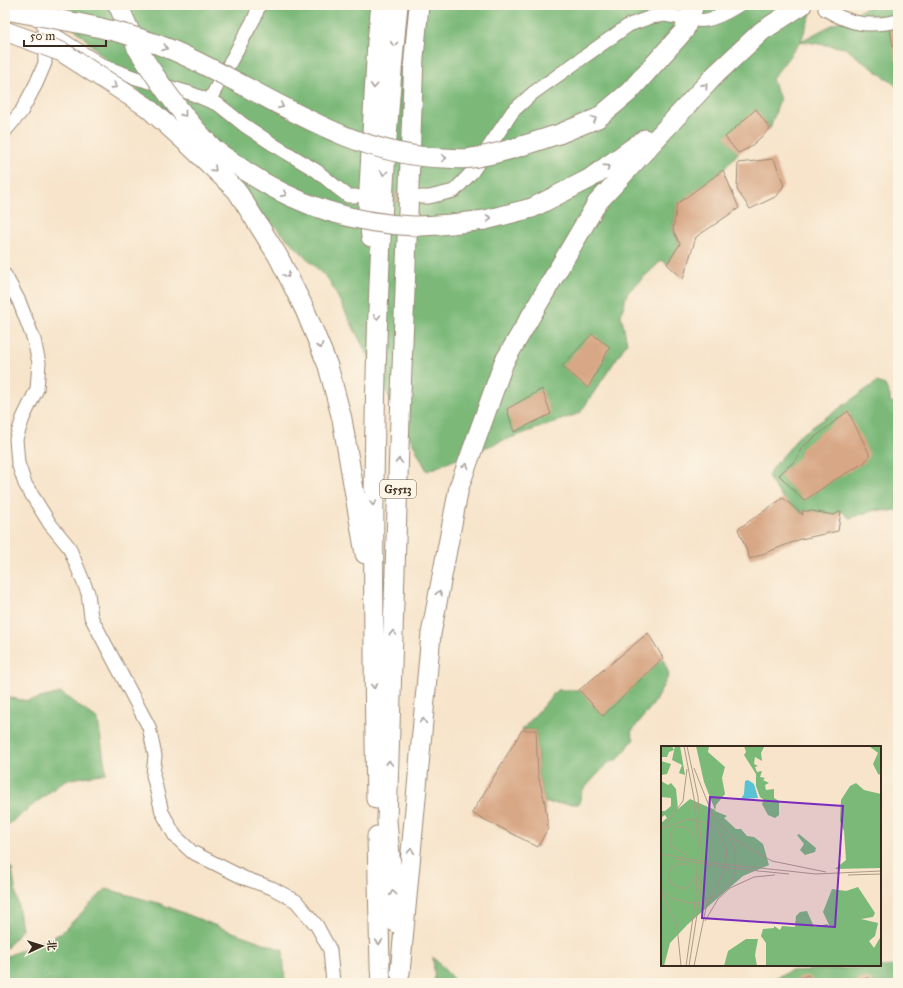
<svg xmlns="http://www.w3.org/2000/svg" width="903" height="988" font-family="'IM FELL Great Primer','Noto Serif SC',serif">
	<rect width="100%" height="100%" fill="#fcf5e5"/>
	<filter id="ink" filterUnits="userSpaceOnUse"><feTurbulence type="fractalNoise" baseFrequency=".025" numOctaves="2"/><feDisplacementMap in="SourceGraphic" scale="8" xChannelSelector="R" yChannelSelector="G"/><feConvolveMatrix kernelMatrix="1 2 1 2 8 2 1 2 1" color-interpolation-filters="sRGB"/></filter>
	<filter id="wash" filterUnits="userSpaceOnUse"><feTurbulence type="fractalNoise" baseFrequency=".012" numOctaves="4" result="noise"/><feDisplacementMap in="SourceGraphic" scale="16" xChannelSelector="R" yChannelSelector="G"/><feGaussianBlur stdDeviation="0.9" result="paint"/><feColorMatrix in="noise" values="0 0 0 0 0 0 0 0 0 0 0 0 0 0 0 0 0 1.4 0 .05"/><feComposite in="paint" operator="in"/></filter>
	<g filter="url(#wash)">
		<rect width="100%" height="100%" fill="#f7e4cb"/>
		<path fill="#7bb979" stroke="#5b724c" d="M51,5H814L801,41L849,16L873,5H898V87L845,48L801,41L772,79L780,99L770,129L756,109L735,129L738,153L723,170L677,205L673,230L680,244L667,264L662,260L627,293L621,315L627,343L580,413L499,442L427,471L329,280Z
			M877,382L885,385L890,396V402L898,403V510L890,511L875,510L850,518L841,511L840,514C828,516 815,511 802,511L803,515C787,504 777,493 768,476C776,461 789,451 798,437Z
			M663,658L669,675L654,703L631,732L634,739L618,759L608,763L582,791L579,804L545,803L538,775L536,730H522L557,690H579Z
			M61,693L98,720L106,773L65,780L5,827V697L28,701Z
			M5,858L12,870L22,929L5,950Z
			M106,889L158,903L227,930L283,950L285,983H5V957L60,934Z
			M433,957L457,983H435Z
			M898,966V983H764L790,971Z"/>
		<g id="blocks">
			<path fill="#d8a785" d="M898,27V60L896,61L890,29Z
				M756,109L770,129L749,148L738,153L725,137Z
				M774,159L784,185L777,196L750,209L737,190L738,163Z
				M723,170L739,208L696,237L683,279L667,264L680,244L673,230L677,204Z
				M592,334L610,347L588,388L562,366Z
				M542,389L551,414L514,432L507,409Z
				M848,411L869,453V457L864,463L831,482L804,501L779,475L798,458L801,448Z
				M783,498L803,515L802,511H812L834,515L841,511L838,531L801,539L750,559L738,529Z
				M648,633L663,658L603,716L579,690Z
				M522,730H536L538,775L545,803L548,828L538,847L472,813Z
				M808,975L815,983H787Z
				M869,978L872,983H855L860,979Z"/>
		</g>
	</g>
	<g filter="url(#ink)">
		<use href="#blocks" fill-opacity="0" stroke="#998774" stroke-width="1"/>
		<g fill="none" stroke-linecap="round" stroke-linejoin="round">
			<path stroke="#d1bfa8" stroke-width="13" stroke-dasharray="13 6" stroke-linecap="butt" d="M376,196L416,197"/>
			<defs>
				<path id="minor" d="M825,9C851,25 869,27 898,21
					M696,20C709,23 728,12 739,5
					M44,28L103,66L136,78L190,93L219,105L244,125L274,145L317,171L335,186L348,196H356
					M209,101L255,17L259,5
					M5,131L21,112L36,84L45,63L44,28L37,5
					M421,197H429L454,191L472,172L513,111L533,93L629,25L651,17L665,15L682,18
					M5,275L19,301L34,340L39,363L37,389L23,418L16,439L18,463L25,484L50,524L69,547L88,593L91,617L149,727L155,756L153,775L162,812L175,836L192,852L244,878L272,888L296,901L317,926L330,950L333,983"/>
				<path id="highway" d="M118,5L137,47
					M559,134L598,118L629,92L684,31L694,5
					M451,224L485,220L532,208L589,179L645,139
					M371,237L368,207L377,41L381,5
					M305,310L328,366L342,419L365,554
					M376,799C371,534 372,269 398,5
					M377,836L380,967L381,983
					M396,923L387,821L399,446L414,57L419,5
					M400,973L431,634L459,487L504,362L597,203L715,75L762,31L802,5"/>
			</defs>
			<use href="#minor" stroke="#998774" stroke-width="15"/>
			<use href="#highway" stroke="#998774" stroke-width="21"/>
			<use href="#minor" stroke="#fff" stroke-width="13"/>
			<use href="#highway" stroke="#fff" stroke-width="19"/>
			<defs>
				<path id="highway-bridge" d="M5,10C62,20 119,28 172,50C261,88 344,156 444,158C453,158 463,160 472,158C501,154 530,143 559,134
					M5,31L62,52L147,107L188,144L237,191L278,256L305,310
					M137,48C159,83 184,119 214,149C222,156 233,162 241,168C294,205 350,223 414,226C426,226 439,225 451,224"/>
			</defs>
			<use href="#highway-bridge" stroke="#998774" stroke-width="21" stroke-linecap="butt"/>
			<use href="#highway-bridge" stroke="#fff" stroke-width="19"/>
		</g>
		<defs><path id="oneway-chevron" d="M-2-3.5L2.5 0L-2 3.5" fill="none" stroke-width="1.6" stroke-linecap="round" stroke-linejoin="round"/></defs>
		<g stroke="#a79f9a">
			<use href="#oneway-chevron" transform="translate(394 44) rotate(95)"/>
			<use href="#oneway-chevron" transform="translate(165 48) rotate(20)"/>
			<use href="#oneway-chevron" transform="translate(114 86) rotate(33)"/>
			<use href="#oneway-chevron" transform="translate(374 86) rotate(93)"/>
			<use href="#oneway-chevron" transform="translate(705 86) rotate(-48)"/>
			<use href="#oneway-chevron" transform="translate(281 106) rotate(27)"/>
			<use href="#oneway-chevron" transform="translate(184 114) rotate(51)"/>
			<use href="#oneway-chevron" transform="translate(594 119) rotate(-27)"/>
			<use href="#oneway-chevron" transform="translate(444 158) rotate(1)"/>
			<use href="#oneway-chevron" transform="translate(607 167) rotate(-36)"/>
			<use href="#oneway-chevron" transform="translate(214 169) rotate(44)"/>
			<use href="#oneway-chevron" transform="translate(384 173) rotate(94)"/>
			<use href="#oneway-chevron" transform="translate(284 194) rotate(29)"/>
			<use href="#oneway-chevron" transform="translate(489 218) rotate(-13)"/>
			<use href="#oneway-chevron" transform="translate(287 275) rotate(64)"/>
			<use href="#oneway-chevron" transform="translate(377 317) rotate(91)"/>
			<use href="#oneway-chevron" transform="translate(320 346) rotate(67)"/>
			<use href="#oneway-chevron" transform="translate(399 461) rotate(-88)"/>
			<use href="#oneway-chevron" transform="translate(466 466) rotate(-70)"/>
			<use href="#oneway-chevron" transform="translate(373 503) rotate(90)"/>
			<use href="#oneway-chevron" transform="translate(439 593) rotate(-79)"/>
			<use href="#oneway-chevron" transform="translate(393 633) rotate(-88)"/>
			<use href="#oneway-chevron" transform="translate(374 686) rotate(90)"/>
			<use href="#oneway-chevron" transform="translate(423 721) rotate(-85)"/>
			<use href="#oneway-chevron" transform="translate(389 763) rotate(-88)"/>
			<use href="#oneway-chevron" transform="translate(411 851) rotate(-85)"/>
			<use href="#oneway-chevron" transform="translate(393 893) rotate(-95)"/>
			<use href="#oneway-chevron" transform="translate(379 942) rotate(89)"/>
		</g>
	</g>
	<g text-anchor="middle" stroke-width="3" stroke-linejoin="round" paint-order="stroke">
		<rect fill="#fcf5e5" stroke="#75675a" stroke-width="1" x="380" y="480" width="36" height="18" rx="3"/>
		<g font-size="11" font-weight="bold" fill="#3b2a1e">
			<text x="398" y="493">G5513</text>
		</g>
	</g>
	<g transform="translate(661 746)">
		<rect width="220" height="220" fill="#f7e4cb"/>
		<path d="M0,0H11L13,4L8,6L6,11H0ZM14,0H19L24,29L18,27L21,19L11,14ZM35,0H48L47,6L64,21L61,32L64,48L55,59L54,65L66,70L63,72L75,83H80L86,90L93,91L102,98L108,119L82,130L27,178L9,197L3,220H0V77L6,72L4,69L1,71L0,65H4L10,60V52L0,51V35L7,39L10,37L15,43L17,63L29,53L54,64L43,36ZM83,0L103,1L100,7L101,15L94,11L93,18L97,20L94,21L96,26L101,25L99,31L104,32L102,34L108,37L104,39L105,44L113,43V52L118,55V69L114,72L107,69L101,58L103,54L99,51L95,40V28L83,9L85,6ZM208,0H220V29L217,28L212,18L217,7ZM0,15L10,18L6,28L0,29ZM195,37L203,44L220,48V122L174,123L185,114L183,85L179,75L180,54L189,40ZM138,88L155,102L154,106L144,109L139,104L143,98L136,89ZM197,141L214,167L212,171L200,173L217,177L214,190L208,195L213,202L220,190V220H105V197L100,190L102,183L113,182V180L119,184L121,180L134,181L135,170L139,166L146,165L153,181L166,178L169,181L162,166L171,143L185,145ZM85,193H97L94,209L96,220H63L67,205Z" fill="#7bb979"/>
		<path d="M87,34L93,38L97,52L80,53L83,48L84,35Z" fill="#59c2d4"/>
		<path fill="none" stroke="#ac9a86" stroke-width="1" d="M23,0L33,52L37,96L35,150L25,220M26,0L37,51L41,110L39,149L28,220M33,22L52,70L74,94L111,115L165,126M3,81L22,55L26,23M0,83L27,73L38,75L52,80L59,88L66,104L64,123L45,162L33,220M0,108L52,117L155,128L220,125M27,110L9,100V87L16,81H24L30,85L35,93M14,113L68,122L128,128M28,118H16L10,122L8,128L10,138L23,143L29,139L35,129M187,129L220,128M0,143L10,152L28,157L43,156L59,148L71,134L75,123L74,102L68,91M1,147L16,180L20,220M44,175L57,153L69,142L93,131L114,129"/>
		<path fill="#7b2cbf" fill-opacity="0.15" stroke="#7b2cbf" stroke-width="2" d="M49,51L182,60L174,181L41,172Z"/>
		<rect width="220" height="220" fill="none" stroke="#3b2a1e" stroke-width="2"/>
	</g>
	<rect width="903" height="988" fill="none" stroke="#fcf5e5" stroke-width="20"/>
	<g transform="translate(42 946) rotate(86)" stroke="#fcf5e5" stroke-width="3" paint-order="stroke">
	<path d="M0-3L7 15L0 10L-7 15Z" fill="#3b2a1e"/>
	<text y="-6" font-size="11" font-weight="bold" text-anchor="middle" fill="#3b2a1e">北</text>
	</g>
	<path d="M24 40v6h82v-6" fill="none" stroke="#3b2a1e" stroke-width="2"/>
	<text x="30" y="40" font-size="12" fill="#3b2a1e" stroke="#fcf5e5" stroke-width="3" paint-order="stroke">50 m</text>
</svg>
